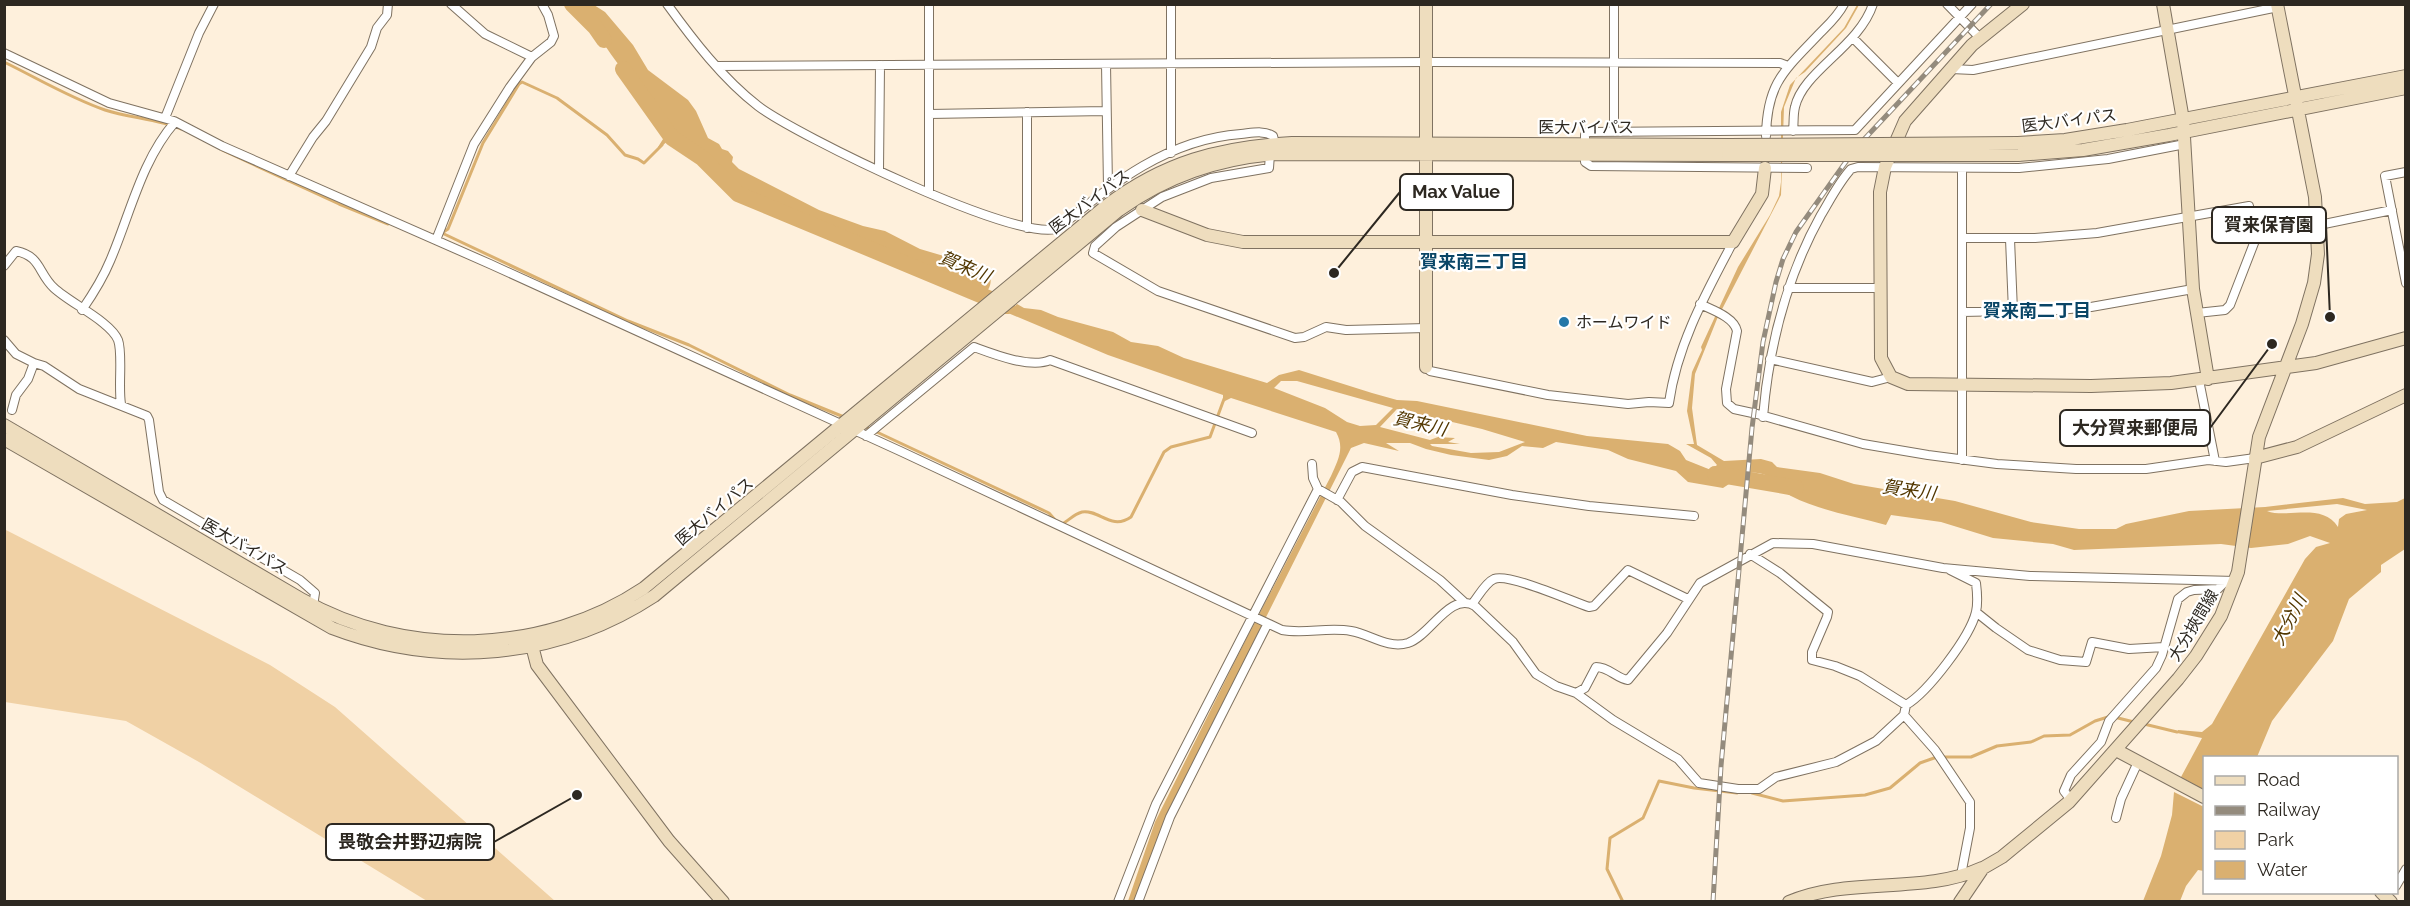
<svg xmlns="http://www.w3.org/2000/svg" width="2410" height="906" font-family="Raleway,'Noto Sans JP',sans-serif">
	<rect width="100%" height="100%" fill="#fef0dc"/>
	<path fill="#f0d1a5" d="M4,529L270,665L335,707L555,901H427L199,762L126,721L5,702Z"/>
	<path fill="#dab070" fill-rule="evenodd" d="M582,5H594L605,12L633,45L648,70L688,100L696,111L708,138L719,144L722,149L728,151L733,157L732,162L739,169L819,210L863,226L885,231L920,249L981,267L990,273C992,284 990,291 980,298L909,264V260L902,257L824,228L722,182L712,174L701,155L675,134L660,148L658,147L670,128C637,86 604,53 582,5Z
		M1857,5H1859L1846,28L1805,72L1796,78L1784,107L1781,195L1717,319L1695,374L1692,408L1697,445L1724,461L1761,459L1772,462L1777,467L1820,473L1854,484L1955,501L2031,522L2079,529H2116L2126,524L2189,511L2265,507L2343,498L2365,504L2397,502L2405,498V549L2381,565V572L2349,599L2333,641L2272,721L2257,757L2204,758V790L2181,777L2202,738L2177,733L2178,730L2202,732L2212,724L2305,559L2316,547L2330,543L2310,536L2288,544L2251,548L2221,544L2074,550L2053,544L1993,538L1941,522L1891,515L1886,525C1855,516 1820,511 1791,496C1782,492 1778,484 1771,478C1762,471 1749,473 1739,472L1732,482L1723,488L1688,482L1676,471L1628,459L1608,450L1556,442L1543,448L1522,446L1507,456L1489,460L1451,455L1426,449L1410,443H1386L1399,451L1364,443L1351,448L1165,818L1135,901H1128L1155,822L1238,655L1331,476C1338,460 1345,448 1336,432L1231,398L1223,402V395L1108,355L1008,313L1017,304L1024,308L1041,310L1058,317L1113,332L1131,342L1158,346L1184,358L1267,383L1279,375L1299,370L1372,393L1397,400L1417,401L1587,436L1668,444L1680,451L1686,460L1711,470L1717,465L1711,458L1686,444H1694L1687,411L1692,372L1702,350L1701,347L1738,267L1770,215L1779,196L1781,182V112L1790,85L1844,28ZM1281,381H1297L1393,408L1376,425L1360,426L1347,422L1325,408L1274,388ZM1397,409L1482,429L1525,442L1499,452L1471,453L1432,446L1430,444H1460L1448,442L1455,438L1438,437L1430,440L1380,427ZM2337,504L2367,510L2346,514L2339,519L2338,527C2322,502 2287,519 2267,511Z
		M2174,792L2204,807V871L2198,870L2186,886L2180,901H2143L2161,856L2172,815Z"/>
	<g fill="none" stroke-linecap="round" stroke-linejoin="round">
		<path stroke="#dab070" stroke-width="3" d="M4,62C37,78 70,98 105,110C129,118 159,119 181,129
			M222,150L339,204L388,224
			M442,233L628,321L689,345L790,395L844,417
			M442,233L448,229L483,143L519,84L522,82L557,98L607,135L625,155L638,159L644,163L662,145
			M864,426L1049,513L1056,521
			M1062,524C1068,521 1074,514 1082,512C1099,509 1111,531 1131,517L1164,452L1171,447L1210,437L1224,399
			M2114,717L2134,722
			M2144,724L2177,732
			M1943,757H1971L1997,746L2031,742L2044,736L2070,735L2095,721L2108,717
			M1752,793L1783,801L1865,795L1890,788L1920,763L1937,757
			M1623,902L1607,869L1610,838L1643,818L1659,781L1694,788L1737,793"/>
		<path stroke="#dab070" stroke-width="16" d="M572,4L595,27L604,40
			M623,69L672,138L702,158L738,194L1007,306
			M1715,474L1796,488"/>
		<defs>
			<path id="street" d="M451,4L485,34L532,57
				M667,4C693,40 723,79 758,106C796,135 1021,245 1059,228C1112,183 1169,139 1241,134C1252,133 1264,130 1273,136L1275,144
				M929,4V192
				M1947,4L1980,38
				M1853,38L1898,83
				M4,53L109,103L174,121L222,146L490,264L900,451L1282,630C1305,634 1328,627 1351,631C1370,634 1387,649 1408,643C1430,636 1450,591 1475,606L1513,642L1536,674L1556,686L1576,693L1585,688L1596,667C1609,667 1616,678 1628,680L1667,633L1700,583L1773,543L1813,544L1943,568L2030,576L2236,581
				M1106,64L1108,187
				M716,66L1426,62L1780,63L1788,66
				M1951,69L1973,70L2278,7
				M1027,112V228
				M929,114L1106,111
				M165,118L199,33L214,4
				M1614,131V4
				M1793,131C1794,123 1793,115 1795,107C1803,71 1859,47 1873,4
				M1766,136C1767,82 1785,70 1820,33C1829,24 1838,16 1844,4
				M1171,153V4
				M1270,154L1269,168L1211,178L1162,197L1116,227L1095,246L1093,253L1158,291L1295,338L1304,337L1326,327L1346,330L1426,328
				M1807,168L1591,166L1585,162V135L1588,132L1855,130L1972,4
				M879,170L880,65
				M2406,172L2385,176L2406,283
				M289,176L313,137L326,121L371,47L377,28L387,15L388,4
				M1962,238H2035L2097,233L2249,206L2256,238L2230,305L2225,310L2197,313
				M2256,238L2392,210
				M2010,239L2013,311
				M436,240L474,144L510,87L532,57L551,42L554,36L548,15L542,4
				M4,266L16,251C41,256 38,273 54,288C70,303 111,322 118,340C123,353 118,386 121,404
				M1788,288H1881
				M1700,304C1712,310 1734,317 1737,331L1726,389L1727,403L1734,409L1757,414L1863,444L1928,455L1997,464L2076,469H2146L2208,460L2226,462L2255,458
				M82,310C93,294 103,278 110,261C130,215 141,161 175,122
				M1962,312L2059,310L2091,307L2193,289
				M4,340L16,354L34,363L28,379L16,395L12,410
				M1770,359L1872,382L1891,377
				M34,363L44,366L79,389L147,416L149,420L159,492L163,500L300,580L315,593L313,606
				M1426,367L1430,371L1548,395L1628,404L1649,402L1669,403C1677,345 1706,293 1733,242
				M2199,380L2215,461
				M1763,417C1769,345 1786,278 1821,215C1830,200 1839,182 1851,169L1858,167L2019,168L2108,159L2185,144
				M866,436L974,347C993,354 1031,369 1050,360L1252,433
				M1962,460V168
				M1312,464L1313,478L1318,489L1341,502L1365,526L1440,580L1464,602
				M1337,500L1352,472L1362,467L1512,495L1589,506L1694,516
				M1472,604C1478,597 1485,583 1494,579C1509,573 1571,601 1589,607L1594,606L1628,570L1688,599
				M1976,612L1996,628L2028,650L2060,660L2086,662L2092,642L2129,649L2164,647
				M1576,693L1613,720L1678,759L1699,783L1738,789H1759L1776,777L1836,762L1876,741L1904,715L1906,705L1860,676L1835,666L1812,660V652L1827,617L1828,612L1780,573L1750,554
				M1906,705C1928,692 1970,637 1976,612C1978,603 1977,591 1976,583L1950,570
				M1904,715L1935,750L1970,802V828L1961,875
				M2071,800L2064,791L2071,775L2101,742L2109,721L2156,668L2162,655L2178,599L2187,592L2194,590L2218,589L2225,582
				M2116,818L2121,799L2138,762
				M2396,886L2406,869
				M1118,902L1156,804L1318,489
				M1138,902L1170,817L1267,625"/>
			<path id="secondary" d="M1426,4V367
				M2023,4L1972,45L1905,121L1885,167L1880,192L1881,358L1891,377L1908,384L2091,386L2171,383L2316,363L2406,338
				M2163,4L2183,120L2193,289L2208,379
				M2018,143L2065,140L2127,130L2406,76
				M2018,155L2083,150L2169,135L2406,88
				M1142,210L1207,235L1243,242H1733L1762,194L1765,168
				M4,425L301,599C406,659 544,655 644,588L1106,206C1164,162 1220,147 1292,143L1728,145
				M4,439L332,628C439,669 558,659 654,596L1119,210C1167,176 1217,159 1275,154L1728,155
				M2255,458L2297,447L2406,395
				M530,638L537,665L669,841L723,902
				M2116,750L2204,797
				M2381,892L2391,902
				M1789,902C1848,876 1923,895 1982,868
				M1960,902L1983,868L2002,857L2069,802L2178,679L2196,656L2221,616L2238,572L2259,437L2302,324L2314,283L2318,254L2315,197L2277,4"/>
		</defs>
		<use href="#street" stroke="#7f7261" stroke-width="10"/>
		<use href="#secondary" stroke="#7f7261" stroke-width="14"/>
		<use href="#street" stroke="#fff" stroke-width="8"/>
		<use href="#secondary" stroke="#eeddbe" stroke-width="12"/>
		<defs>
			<path id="rail" d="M1713,902L1721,766L1752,428L1763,342L1776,282L1783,259L1796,232L1855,149L1991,4"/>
		</defs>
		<use href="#rail" stroke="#948b7d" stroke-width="5"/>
		<use href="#rail" stroke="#fff" stroke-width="3" stroke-dasharray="9" stroke-linecap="butt"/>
		<defs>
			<path id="secondary-bridge" d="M1728,145L2018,143
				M1728,155H2018"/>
		</defs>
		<use href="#secondary-bridge" stroke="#7f7261" stroke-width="14" stroke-linecap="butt"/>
		<use href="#secondary-bridge" stroke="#eeddbe" stroke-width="12"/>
	</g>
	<circle fill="#2477a8" stroke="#fff" stroke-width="2" cx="1564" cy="322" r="6"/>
	<g text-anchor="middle" stroke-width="4.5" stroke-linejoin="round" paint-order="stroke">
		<g font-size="16" fill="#2d2821" stroke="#fff">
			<text transform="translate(2069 120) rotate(-7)" y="6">医大バイパス</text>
			<text x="1586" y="133">医大バイパス</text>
			<text transform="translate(1089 201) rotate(-37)" y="6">医大バイパス</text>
			<text transform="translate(714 511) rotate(-40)" y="6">医大バイパス</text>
			<text transform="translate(245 546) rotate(30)" y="6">医大バイパス</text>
			<text transform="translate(2193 625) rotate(-59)" y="6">大分挾間線</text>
		</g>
		<g font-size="16" fill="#2d2821" stroke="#fff" text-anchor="start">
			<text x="1576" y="328">ホームワイド</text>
		</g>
		<g font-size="18" font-weight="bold" fill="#094566" stroke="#fff">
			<text x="1474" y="268">賀来南三丁目</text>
			<text x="2037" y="317">賀来南二丁目</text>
		</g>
		<g font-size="18" font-style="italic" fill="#523700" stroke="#fff">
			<text transform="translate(965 267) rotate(23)" y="6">賀来川</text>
			<text transform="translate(1420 424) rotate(13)" y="6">賀来川</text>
			<text transform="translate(1909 490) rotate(8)" y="6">賀来川</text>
			<text transform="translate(2289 620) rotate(-63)" y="6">大分川</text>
		</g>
	</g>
	<path fill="none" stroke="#2d2821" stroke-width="2" d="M1334 273L1400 192M2330 317L2326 225M2272 344L2210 428M577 795L494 842"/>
	<g fill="#2d2821" stroke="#fff" stroke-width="2">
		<circle cx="1334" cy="273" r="6"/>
		<circle cx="2330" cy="317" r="6"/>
		<circle cx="2272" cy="344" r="6"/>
		<circle cx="577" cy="795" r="6"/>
	</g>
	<g fill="#fff" stroke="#2d2821" stroke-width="2">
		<rect x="1400" y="174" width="113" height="36" rx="6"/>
		<rect x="2212" y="207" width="114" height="36" rx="6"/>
		<rect x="2060" y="410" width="150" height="36" rx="6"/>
		<rect x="326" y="824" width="168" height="36" rx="6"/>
	</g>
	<g font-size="18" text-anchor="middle" font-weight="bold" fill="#2d2821">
		<text x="1456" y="198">Max Value</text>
		<text x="2269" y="231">賀来保育園</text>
		<text x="2135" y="434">大分賀来郵便局</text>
		<text x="410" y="848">畏敬会井野辺病院</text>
	</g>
	<rect width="2410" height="906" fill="none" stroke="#2d2821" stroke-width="12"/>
	<rect x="2203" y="756" width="195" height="138" fill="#ffffff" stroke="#aba9a6" stroke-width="1.5"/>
	<rect x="2215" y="776" width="30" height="9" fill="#eeddbe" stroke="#aba9a6" stroke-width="1.5"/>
	<text x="2257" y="786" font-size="18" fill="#2d2821">Road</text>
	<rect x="2215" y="806" width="30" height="9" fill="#948b7d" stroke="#aba9a6" stroke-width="1.5"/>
	<text x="2257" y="816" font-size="18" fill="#2d2821">Railway</text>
	<rect x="2215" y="831" width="30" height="18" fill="#f0d1a5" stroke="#aba9a6" stroke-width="1.5"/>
	<text x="2257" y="846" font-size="18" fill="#2d2821">Park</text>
	<rect x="2215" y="861" width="30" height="18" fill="#dab070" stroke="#aba9a6" stroke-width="1.5"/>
	<text x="2257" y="876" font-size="18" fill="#2d2821">Water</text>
</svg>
